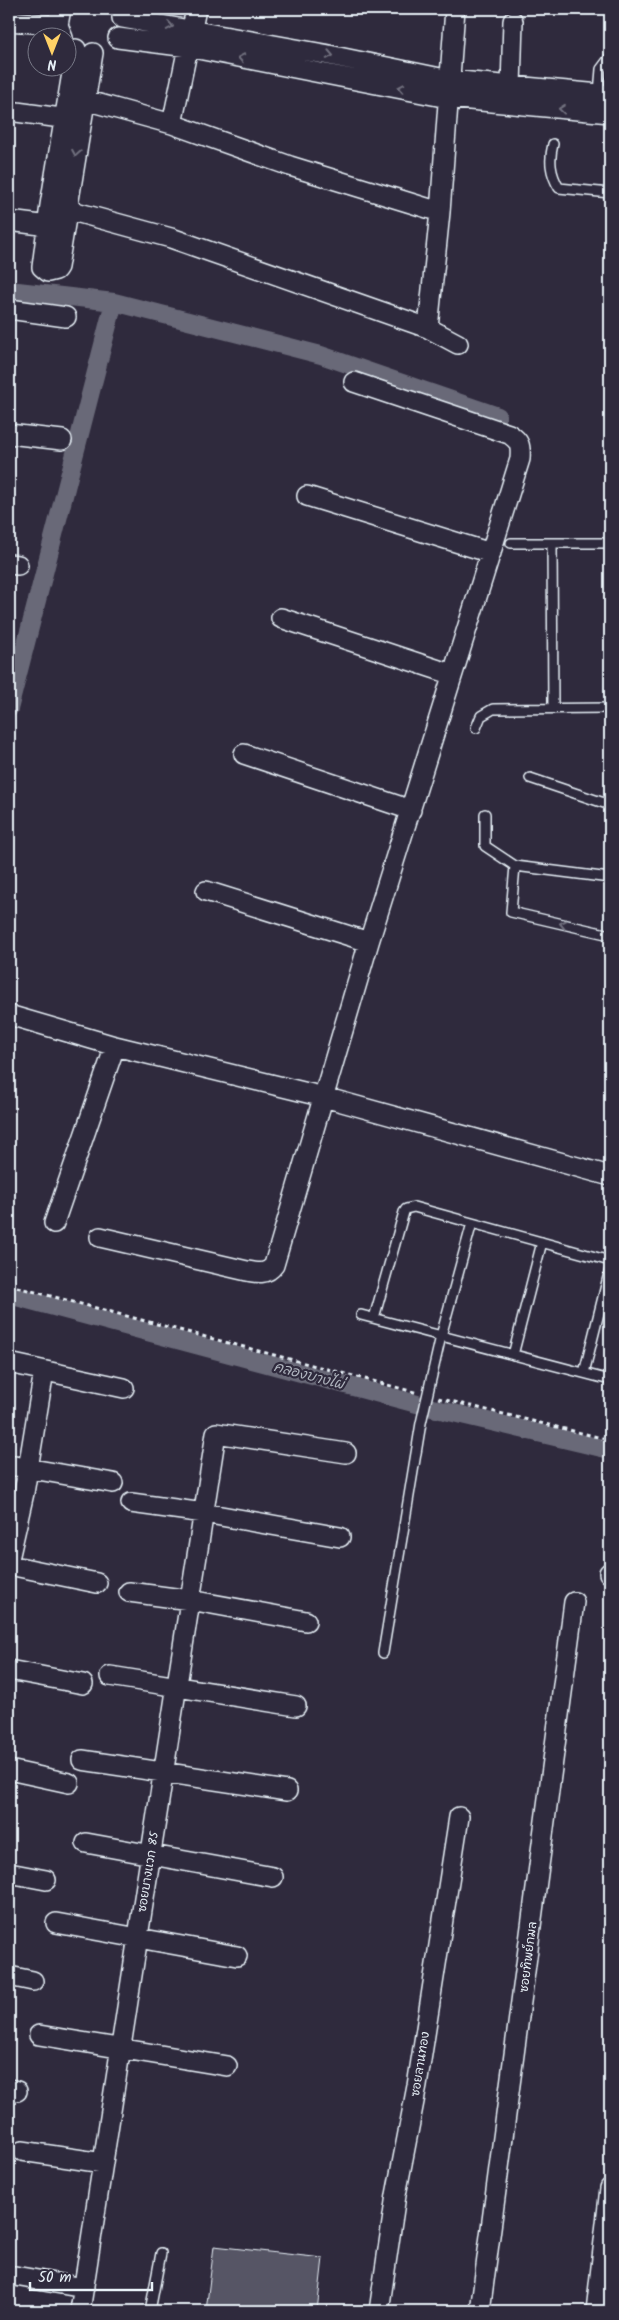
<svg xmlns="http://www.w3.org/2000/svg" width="619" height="2320" font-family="Kalam,'Playpen Sans Thai',sans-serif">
	<rect width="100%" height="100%" fill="#2f2a3d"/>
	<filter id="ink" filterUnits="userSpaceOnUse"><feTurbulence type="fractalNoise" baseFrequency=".02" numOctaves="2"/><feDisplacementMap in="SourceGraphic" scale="10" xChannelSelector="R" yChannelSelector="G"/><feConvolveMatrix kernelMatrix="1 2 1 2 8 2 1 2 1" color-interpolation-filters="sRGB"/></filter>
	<g filter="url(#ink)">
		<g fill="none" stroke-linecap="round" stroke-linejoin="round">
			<path stroke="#696978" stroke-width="18" d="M9,290L114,302L321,355L498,416
				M9,709L114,302
				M9,1295L432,1408L610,1450"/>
		</g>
		<path fill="#575565" stroke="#e8f1f8" d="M214,2246L323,2258L317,2311H206Z"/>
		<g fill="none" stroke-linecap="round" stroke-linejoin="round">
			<defs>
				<path id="service" d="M599,93L601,69L610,57
					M553,144C549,160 550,173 559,188L610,193
					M511,543H610
					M552,543L553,708
					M476,728L481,716L493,709L610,708
					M530,778L610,805
					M485,814V846L515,866
					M610,878L515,866L511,912L610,935
					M361,1315L610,1380
					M374,1318L404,1212L406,1209L414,1207L610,1261
					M513,1355L542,1242
					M584,1373L610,1269
					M383,1653L421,1423L441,1336L472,1223
					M150,2311L161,2253"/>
				<path id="minor" d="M61,9L58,25L63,38
					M196,9L172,124L290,166L440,212
					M122,18L324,54L450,80L610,95
					M9,21L58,25
					M118,38L188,47L448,98L610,113
					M76,49L50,205L42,267L48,272L56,270L58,267L93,53
					M511,86L513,21
					M85,100L172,124
					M9,111L76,120
					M50,205L171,238L428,328L440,212L455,9
					M9,221L57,227
					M9,309L66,317
					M428,328L458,344
					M9,434L62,440
					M307,496L491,553
					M9,564L18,565
					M281,618L451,674
					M244,754L411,810
					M206,891L369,942
					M9,1015L115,1046L324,1097L610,1176
					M54,1223L115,1046
					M100,1237L247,1271C258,1273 267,1275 274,1265L369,942L520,459C521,446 520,441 509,434L354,382
					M9,1363L124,1388
					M9,1465L113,1483
					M131,1503L204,1513L340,1537
					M9,1559L24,1493L44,1371
					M9,1565L97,1583
					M609,1573H610
					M129,1592L190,1600L306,1621
					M9,1670L83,1684
					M110,1676L296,1706
					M82,1760L287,1791
					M9,1770L69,1783
					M86,1843L273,1877
					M9,1873L46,1880
					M56,1923L237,1956
					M9,1976L33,1981
					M39,2035L227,2066
					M9,2089L17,2091
					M22,2151L103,2163
					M15,2276L84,2288
					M80,2311L216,1433L346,1453
					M379,2311L396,2195L417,2086L459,1817
					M480,2311L574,1602
					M596,2311L610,2188"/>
			</defs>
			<use href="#service" stroke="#e8f1f8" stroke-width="12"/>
			<use href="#minor" stroke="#e8f1f8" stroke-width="22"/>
			<path stroke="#e8f1f8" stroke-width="3" stroke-dasharray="4 4" stroke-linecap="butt" d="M9,1285L418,1393
				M438,1398L610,1440"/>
			<use href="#service" stroke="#2f2a3d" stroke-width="9"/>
			<use href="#minor" stroke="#2f2a3d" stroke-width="19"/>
		</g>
		<defs><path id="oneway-chevron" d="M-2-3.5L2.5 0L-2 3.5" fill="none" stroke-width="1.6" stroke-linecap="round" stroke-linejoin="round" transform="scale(1.25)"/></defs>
		<g stroke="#70707e">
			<use href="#oneway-chevron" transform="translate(170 26) rotate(10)"/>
			<use href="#oneway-chevron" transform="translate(330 55) rotate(11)"/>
			<use href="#oneway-chevron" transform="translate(241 58) rotate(-169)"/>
			<use href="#oneway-chevron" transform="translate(401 88) rotate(-169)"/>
			<use href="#oneway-chevron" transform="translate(562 109) rotate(-174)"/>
			<use href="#oneway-chevron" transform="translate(76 153) rotate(100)"/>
			<use href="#oneway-chevron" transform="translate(563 924) rotate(-167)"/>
		</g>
	</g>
	<g text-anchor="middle" stroke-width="4.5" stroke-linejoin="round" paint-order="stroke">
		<g font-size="12" fill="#e8f1f8" stroke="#2f2a3d">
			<text transform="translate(148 1872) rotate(-81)" y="4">ซอยบางแวก 85</text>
			<text transform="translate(528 1957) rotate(-83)" y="4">ซอยทิพย์กมล</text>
			<text transform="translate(420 2064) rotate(-81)" y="4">ซอยลานทอง</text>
		</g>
		<g font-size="14" font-style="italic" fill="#afb4be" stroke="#2f2a3d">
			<text transform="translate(309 1375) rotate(15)" y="5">คลองบางไผ่</text>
		</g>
	</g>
	<rect width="619" height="2320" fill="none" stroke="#2f2a3d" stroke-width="30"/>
	<rect x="15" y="15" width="589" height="2290" fill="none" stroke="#e8f1f8" stroke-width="2" filter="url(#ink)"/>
	<g transform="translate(52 52) rotate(180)"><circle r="24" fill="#2f2a3d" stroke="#797a88"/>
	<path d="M0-4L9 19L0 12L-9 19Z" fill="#ffd166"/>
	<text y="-8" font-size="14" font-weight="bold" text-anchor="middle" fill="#e8f1f8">N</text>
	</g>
	<path d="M30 2282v8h122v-8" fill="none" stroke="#e8f1f8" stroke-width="2.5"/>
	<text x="38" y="2282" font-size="15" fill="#e8f1f8" stroke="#2f2a3d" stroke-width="4" paint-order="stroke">50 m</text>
</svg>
